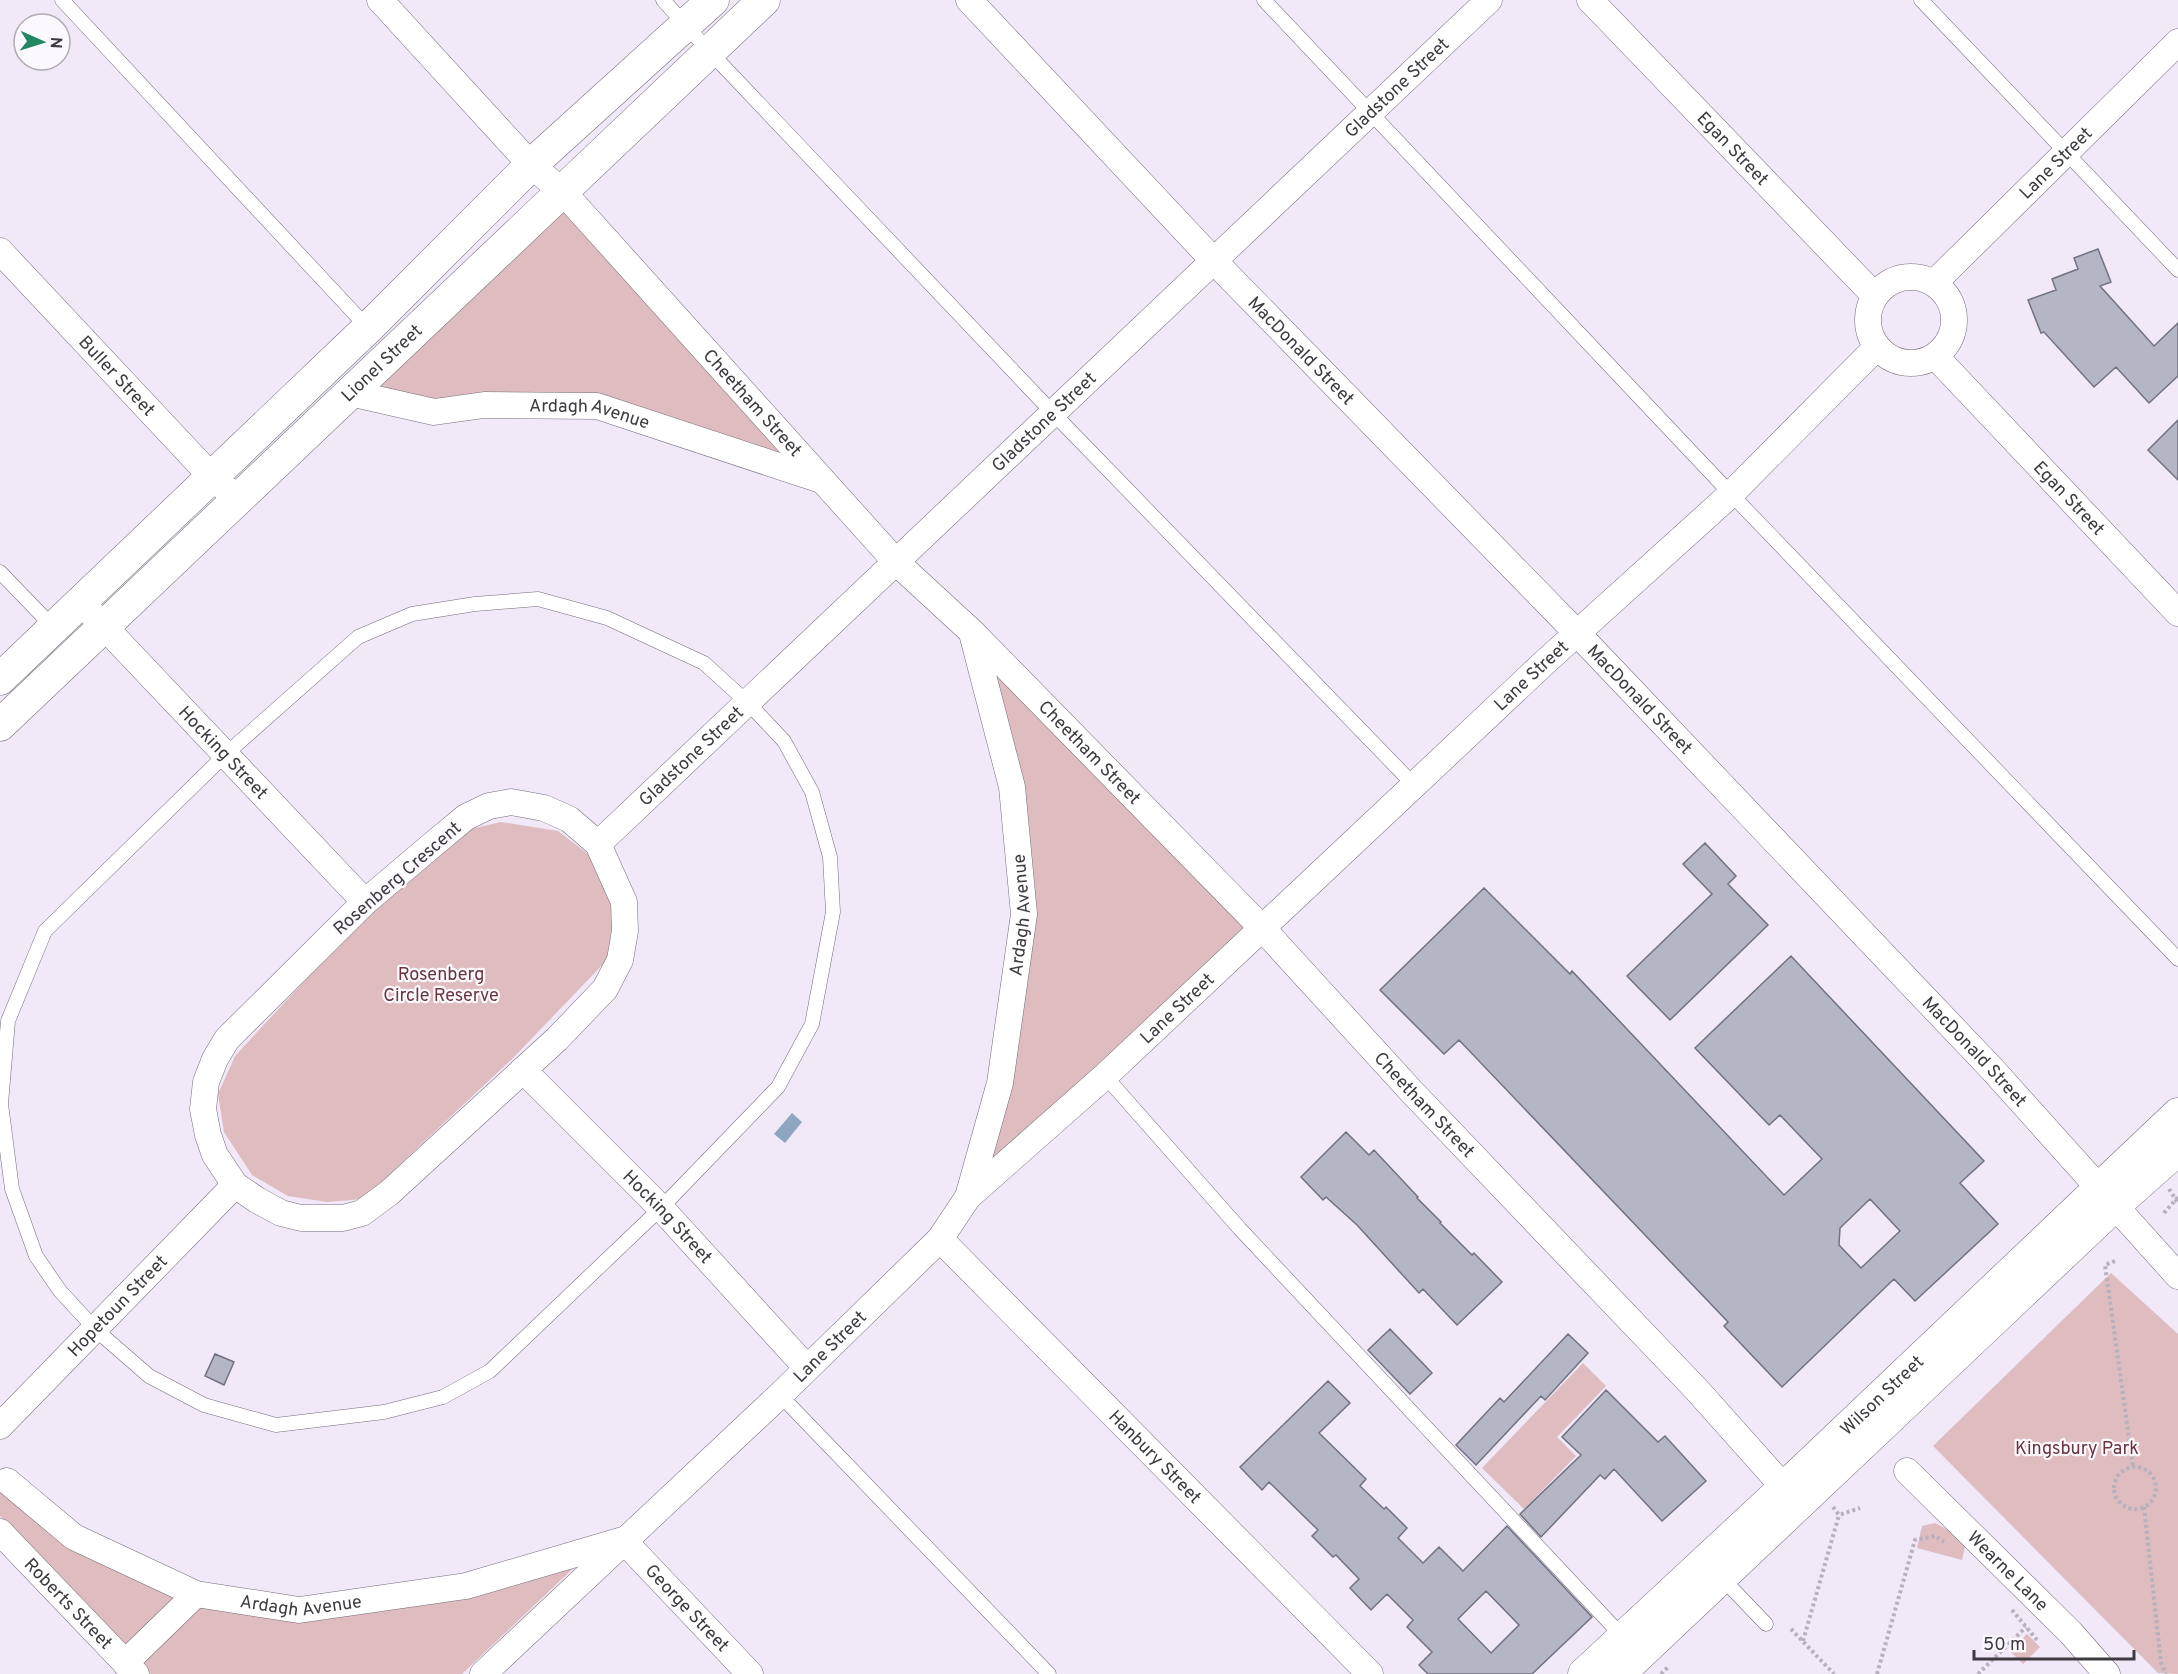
<svg xmlns="http://www.w3.org/2000/svg" width="2178" height="1674" font-family="Overpass,sans-serif">
	<rect width="100%" height="100%" fill="#f1e8f8"/>
	<path fill="#debcbf" d="M563,192L823,481L597,406L484,405L350,393Z
		M972,632L1263,929L968,1197L1024,914Z
		M501,822L558,831L588,854L614,898L610,957L513,1058L363,1199L327,1202L288,1196L252,1175L224,1132L218,1094L235,1056L371,909L471,829Z
		M2111,1273L2178,1334V1674L2158,1673L1933,1446Z
		M1583,1363L1606,1386L1557,1437L1576,1456L1524,1509L1482,1468Z
		M0,1480L71,1541L299,1616L581,1561L462,1674H151L0,1516Z
		M1935,1523L1950,1531L1965,1546L1962,1560L1917,1548L1922,1526Z
		M2027,1634L2040,1647L2023,1664L2010,1651Z"/>
	<path fill="#8fa6c1" d="M792,1113L802,1122L785,1143L774,1134Z"/>
	<path fill="#b4b5c5" stroke="#717281" stroke-width="1.5" fill-rule="evenodd" d="M2098,249L2111,282L2100,286L2154,346L2178,323V376L2149,403L2116,367L2094,387L2044,332L2041,333L2028,300L2056,290L2052,279L2078,269L2074,258Z
		M2178,420V480L2148,450Z
		M1705,843L1736,876L1728,884L1768,925L1670,1020L1627,976L1712,894L1683,864Z
		M1484,888L1570,974L1572,971L1784,1195L1822,1159L1780,1115L1769,1125L1695,1048L1791,956L1984,1161L1960,1183L1998,1224L1915,1301L1894,1279L1782,1387L1724,1326L1728,1322L1459,1040L1444,1054L1380,990ZM1870,1199L1900,1231L1861,1268L1839,1245L1840,1228Z
		M1346,1132L1369,1155L1374,1150L1418,1197L1417,1198L1441,1222L1440,1223L1472,1255L1474,1253L1502,1282L1457,1325L1423,1289L1419,1293L1357,1225L1326,1197L1323,1200L1301,1177Z
		M1390,1329L1432,1373L1410,1394L1368,1350Z
		M1568,1334L1588,1353L1545,1400L1541,1396L1476,1465L1456,1445L1500,1398L1504,1402Z
		M215,1354L234,1362L224,1385L205,1376Z
		M1328,1381L1350,1403L1319,1433L1366,1479L1360,1486L1384,1509L1386,1507L1407,1528L1398,1538L1423,1563L1439,1547L1463,1571L1507,1526L1592,1617L1532,1674H1428L1419,1665L1432,1652L1407,1627L1413,1620L1387,1594L1371,1610L1350,1588L1359,1579L1336,1555L1333,1557L1312,1536L1318,1530L1269,1482L1262,1490L1240,1467ZM1486,1591L1519,1625L1491,1653L1458,1619Z
		M1606,1390L1658,1442L1665,1436L1706,1481L1662,1521L1614,1469L1605,1479L1600,1475L1541,1537L1520,1514L1581,1455L1562,1437Z"/>
	<g fill="none" stroke-linecap="round" stroke-linejoin="round">
		<defs>
			<path id="service" d="M62,0L368,328
				M663,0L709,51L1053,413L1413,784
				M1264,0L1731,494L2178,959
				M1921,0L2178,270
				M0,572L54,628
				M538,599L607,618L704,663L748,703L784,741L812,792L830,857L833,912L812,1024L778,1087L661,1208L490,1371L443,1397L384,1412L276,1425L204,1405L149,1376L96,1330L60,1291L36,1256L12,1189L1,1104L8,1021L45,931L226,754L358,637L412,614L475,604Z
				M1105,1076L1240,1229L1623,1637
				M780,1395L1049,1674
				M1719,1575L1766,1624"/>
			<g id="minor">
				<path id="s1" d="M380,0L531,165L563,192L897,563L972,632L1263,929L1412,1092L1697,1390L1797,1502"/>
				<path id="s2" d="M969,0L1213,260L1576,632L1993,1070L2178,1276"/>
				<path id="s3" d="M1590,0L1875,296"/>
				<path id="s4" d="M0,251L212,477L238,499"/>
				<circle cx="1911" cy="320" r="43"/>
				<path id="s5" d="M1934,283L2178,42"/>
				<path id="s6" d="M1936,357L2178,613"/>
				<path id="s7" d="M350,393L434,412L484,405L597,406L821,480"/>
				<path id="s8" d="M81,602L365,902"/>
				<path d="M511,802L544,808L569,819L598,844L624,902L625,931L620,960L605,989L557,1039L389,1193L362,1213L343,1218H301L281,1213L257,1200L235,1185L215,1155L208,1135L203,1109L206,1082L215,1059L227,1039L365,902L437,841L466,817L489,806Z"/>
				<path id="s9" d="M598,844L1489,0"/>
				<path id="s10" d="M523,1070L661,1208L807,1368"/>
				<path id="s11" d="M968,1197L1000,1083L1024,914L1012,787L972,633"/>
				<path id="s12" d="M940,1239L1370,1674"/>
				<path id="s13" d="M0,1426L235,1185"/>
				<path id="s14" d="M1907,1471L2071,1633L2107,1674"/>
				<path id="s15" d="M7,1481L74,1537L196,1594L299,1610L466,1586L623,1540L750,1674"/>
				<path id="s16" d="M0,1532L136,1674"/>
				<path d="M125,1663L196,1594"/>
				<path id="s17" d="M483,1674L780,1395L940,1239L968,1197L1105,1076L1544,663L1731,494L1877,347"/>
			</g>
			<g id="tertiary">
				<path d="M0,679L368,328L531,165L713,0"/>
				<path id="s18" d="M0,725L764,0"/>
				<path id="s19" d="M1584,1674L1784,1488L2178,1114"/>
				<path d="M1619,1674L2114,1206L2178,1149"/>
			</g>
		</defs>
		<use href="#service" stroke="#756d7a" stroke-width="15"/>
		<use href="#minor" stroke="#756d7a" stroke-width="27"/>
		<use href="#tertiary" stroke="#756d7a" stroke-width="33"/>
		<path stroke="#b7b0bd" stroke-width="4" stroke-dasharray="3 3" stroke-linecap="butt" d="M2169,1189L2178,1203
			M2164,1213L2178,1197
			M2115,1261L2105,1265L2133,1467
			M2114 1488a21 21 0 1 1 42 0a21 21 0 1 1-42 0Z
			M1833,1507L1839,1515L1860,1508
			M2144,1507L2161,1663L2166,1674
			M2012,1610L2037,1640
			M1791,1629L1834,1674
			M1803,1641L1839,1515
			M1661,1674L1668,1667
			M1877,1674L1915,1540L1935,1536L1944,1542
			M1978,1674L2026,1627"/>
		<use href="#service" stroke="#fff" stroke-width="14"/>
		<use href="#minor" stroke="#fff" stroke-width="26"/>
		<use href="#tertiary" stroke="#fff" stroke-width="32"/>
	</g>
	<g text-anchor="middle" stroke-width="4.5" stroke-linejoin="round" paint-order="stroke">
		<g font-size="18" fill="#3d3a40" stroke="#fbf8fe">
			<text dy="6" stroke="none"><textPath href="#s9" startOffset="1100">Gladstone Street</textPath></text>
			<text dy="6" stroke="none"><textPath href="#s3" startOffset="206">Egan Street</textPath></text>
			<text dy="6" stroke="none"><textPath href="#s5" startOffset="171">Lane Street</textPath></text>
			<text dy="6" stroke="none"><textPath href="#s2" startOffset="483">MacDonald Street</textPath></text>
			<text dy="6" stroke="none"><textPath href="#s18" startOffset="526">Lionel Street</textPath></text>
			<text dy="6" stroke="none"><textPath href="#s4" startOffset="171">Buller Street</textPath></text>
			<text dy="6" stroke="none"><textPath href="#s1" startOffset="549">Cheetham Street</textPath></text>
			<text dy="6" stroke="none"><textPath href="#s7" startOffset="243">Ardagh Avenue</textPath></text>
			<text dy="6" stroke="none"><textPath href="#s9" startOffset="614">Gladstone Street</textPath></text>
			<text dy="6" stroke="none"><textPath href="#s6" startOffset="194">Egan Street</textPath></text>
			<text dy="6" stroke="none"><textPath href="#s17" startOffset="1449">Lane Street</textPath></text>
			<text dy="6" stroke="none"><textPath href="#s2" startOffset="969">MacDonald Street</textPath></text>
			<text dy="6" stroke="none"><textPath href="#s8" startOffset="207">Hocking Street</textPath></text>
			<text dy="6" stroke="none"><textPath href="#s1" startOffset="1035">Cheetham Street</textPath></text>
			<text dy="6" stroke="none"><textPath href="#s9" startOffset="128">Gladstone Street</textPath></text>
			<text transform="translate(397 878) rotate(-41)" y="6">Rosenberg Crescent</text>
			<text dy="6" stroke="none"><textPath href="#s11" startOffset="288">Ardagh Avenue</textPath></text>
			<text dy="6" stroke="none"><textPath href="#s17" startOffset="963">Lane Street</textPath></text>
			<text dy="6" stroke="none"><textPath href="#s2" startOffset="1455">MacDonald Street</textPath></text>
			<text dy="6" stroke="none"><textPath href="#s1" startOffset="1521">Cheetham Street</textPath></text>
			<text dy="6" stroke="none"><textPath href="#s10" startOffset="206">Hocking Street</textPath></text>
			<text dy="6" stroke="none"><textPath href="#s13" startOffset="168">Hopetoun Street</textPath></text>
			<text dy="6" stroke="none"><textPath href="#s17" startOffset="477">Lane Street</textPath></text>
			<text dy="6" stroke="none"><textPath href="#s19" startOffset="408">Wilson Street</textPath></text>
			<text dy="6" stroke="none"><textPath href="#s12" startOffset="306">Hanbury Street</textPath></text>
			<text dy="6" stroke="none"><textPath href="#s14" startOffset="142">Wearne Lane</textPath></text>
			<text dy="6" stroke="none"><textPath href="#s15" startOffset="328">Ardagh Avenue</textPath></text>
			<text dy="6" stroke="none"><textPath href="#s16" startOffset="99">Roberts Street</textPath></text>
			<text dy="6" stroke="none"><textPath href="#s15" startOffset="752">George Street</textPath></text>
		</g>
		<g font-size="18" fill="#6a343e" stroke="#fbf8fe">
			<text x="441" y="980">Rosenberg<tspan x="441" dy="21">Circle Reserve</tspan></text>
			<text x="2077" y="1454">Kingsbury Park</text>
		</g>
	</g>
	<g transform="translate(42 42) rotate(93)"><circle r="28" fill="#fbf8fe" stroke="#afacb2" stroke-width="1.5"/>
	<path d="M0-4.5L10 22L0 15L-10 22Z" fill="#228762"/>
	<text y="-9" font-size="16" font-weight="bold" text-anchor="middle" fill="#3d3a40">N</text>
	</g>
	<path d="M1974 1650v9h160v-9" fill="none" stroke="#3d3a40" stroke-width="3"/>
	<text x="1983" y="1650" font-size="18" fill="#3d3a40" stroke="#fbf8fe" stroke-width="4.5" paint-order="stroke">50 m</text>
</svg>
